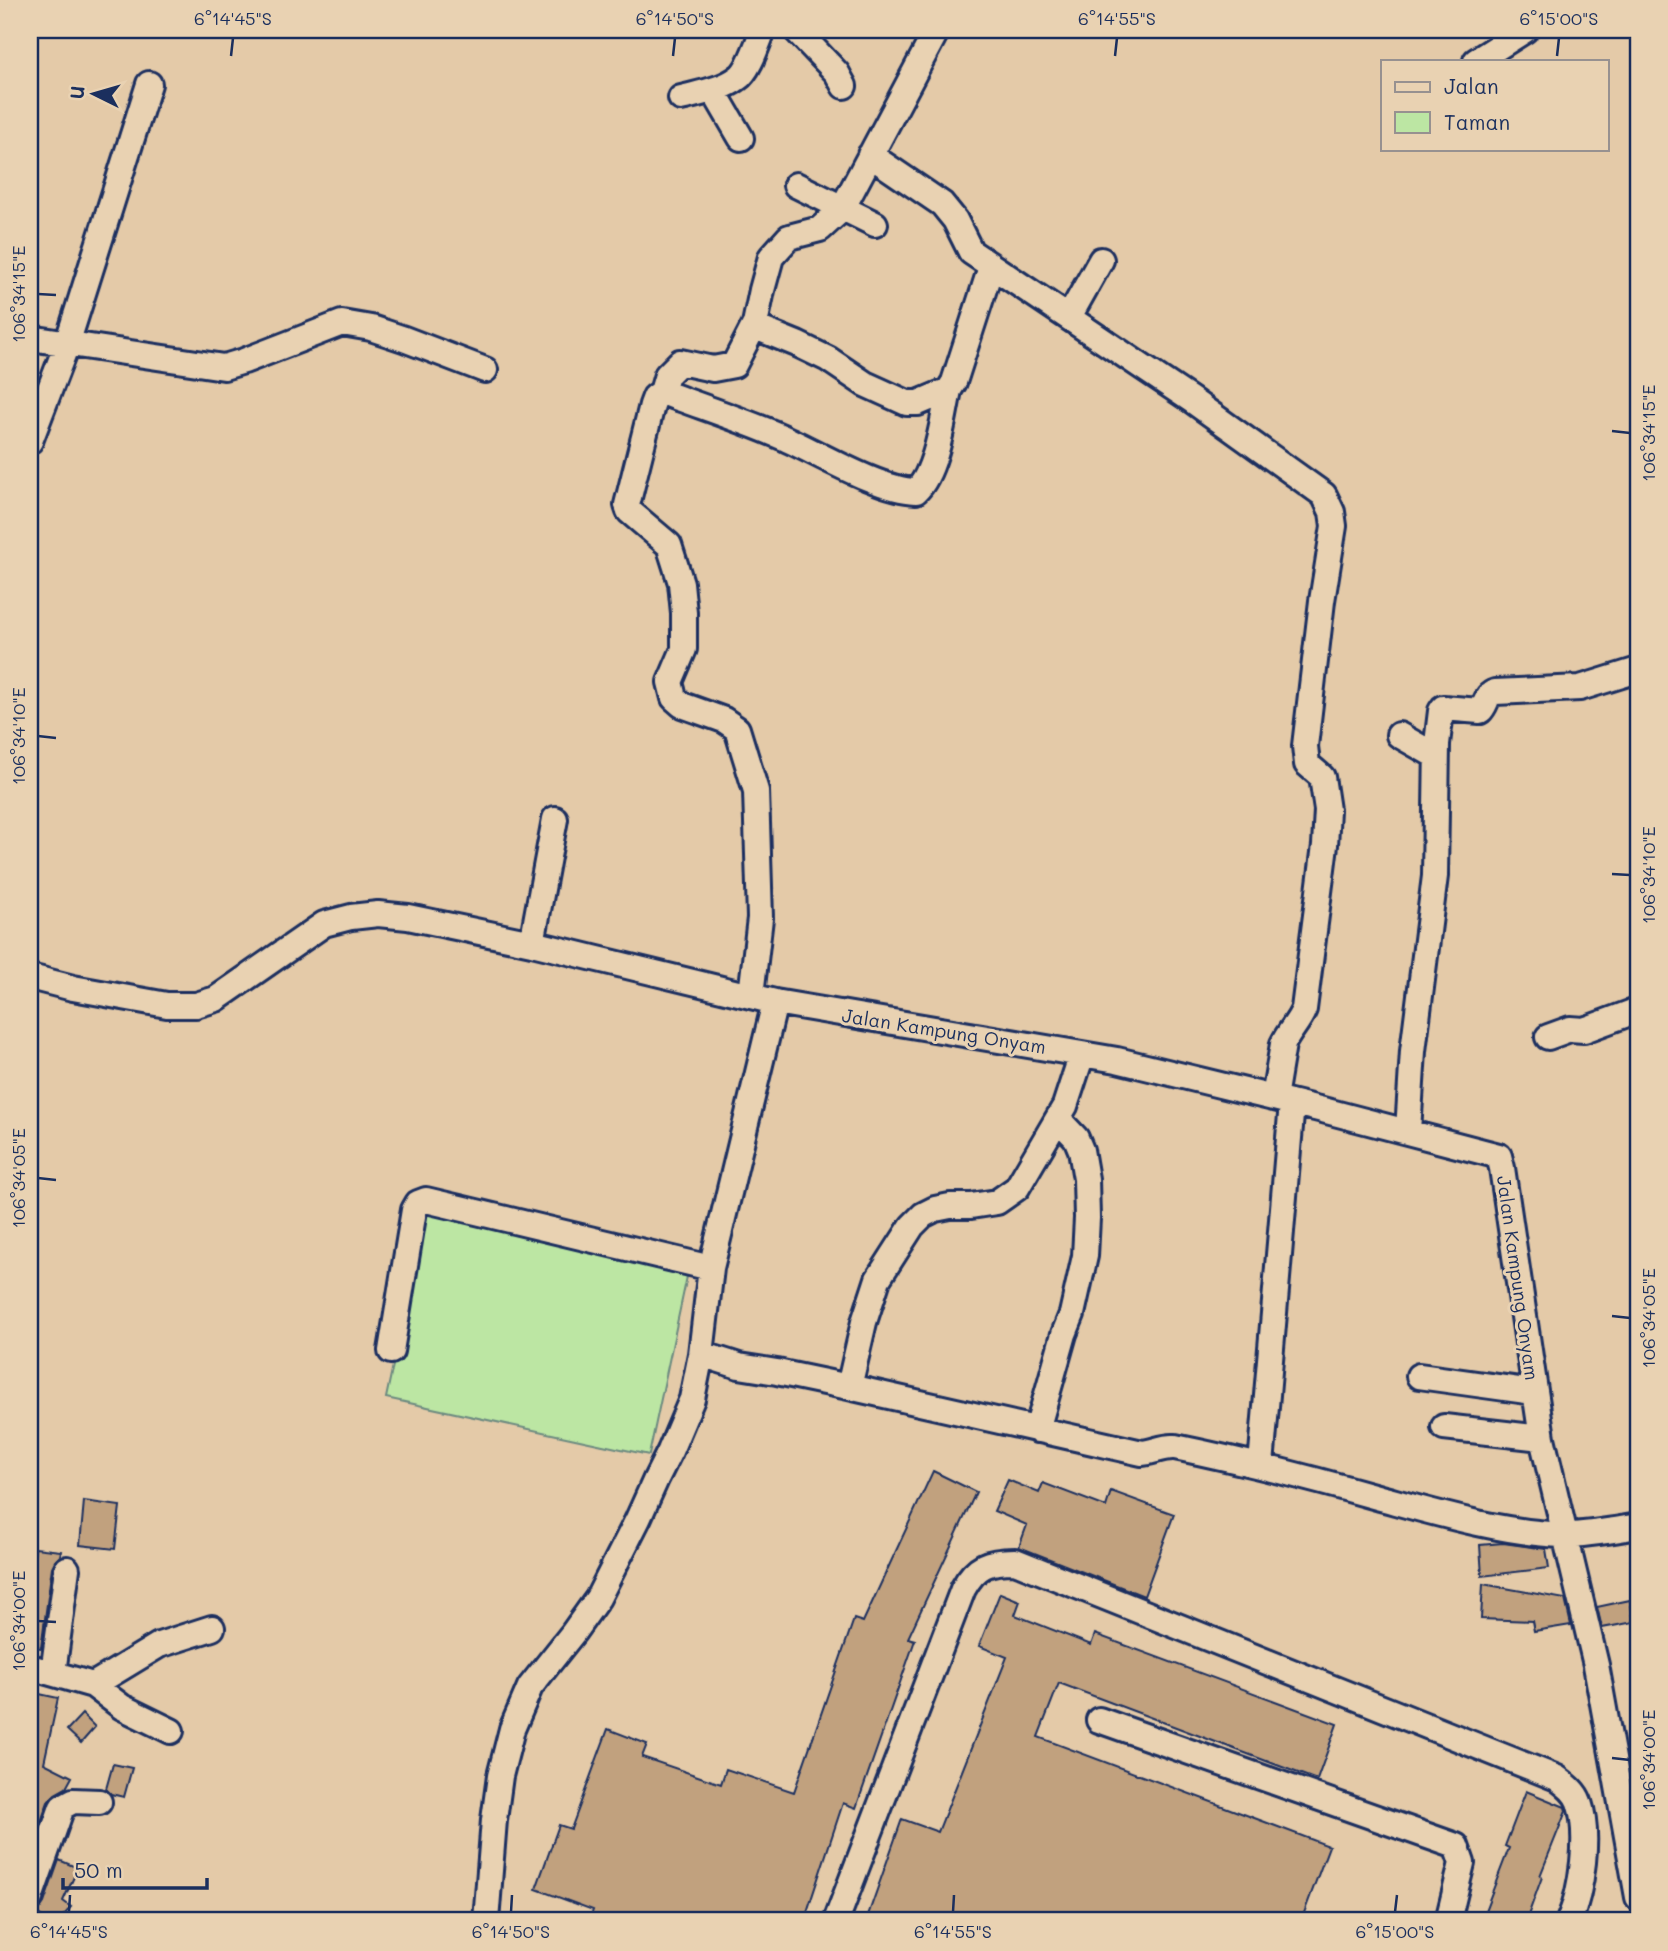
<svg xmlns="http://www.w3.org/2000/svg" width="1668" height="1951" font-family="Mali,sans-serif">
	<rect width="100%" height="100%" fill="#e4caa8"/>
	<filter id="ink" filterUnits="userSpaceOnUse"><feTurbulence type="fractalNoise" baseFrequency=".0143" numOctaves="2"/><feDisplacementMap in="SourceGraphic" scale="14" xChannelSelector="R" yChannelSelector="G"/><feConvolveMatrix kernelMatrix="1 2 1 2 8 2 1 2 1" color-interpolation-filters="sRGB"/></filter>
	<g filter="url(#ink)">
		<path fill="#bce6a3" stroke="#6c8a80" stroke-width="2" d="M426,1210L689,1267L649,1455L386,1398Z"/>
		<path fill="#c1a17e" stroke="#1b2f5e" stroke-width="2" d="M933,1471L976,1492L908,1638L915,1640L856,1808L843,1803L804,1921H589L593,1910L536,1889L559,1825L571,1829L608,1729L647,1744L642,1757L721,1784L726,1769L794,1792L854,1619L863,1622Z
			M1008,1480L1039,1493L1043,1483L1106,1507L1111,1491L1174,1514L1144,1596L1019,1547L1027,1525L994,1511Z
			M84,1501L120,1506L115,1549L80,1545Z
			M1503,1543L1546,1549L1549,1568L1482,1576L1480,1545Z
			M35,1548L61,1551L60,1556L55,1561L52,1567L41,1648L30,1646V1587Z
			M1483,1584L1565,1599L1571,1625L1534,1631L1532,1621L1481,1619Z
			M1000,1593L1020,1601L1015,1615L1091,1645L1095,1634L1337,1724L1317,1780L1059,1683L1038,1737L1329,1846L1301,1921H866L902,1819L938,1832L1007,1657L979,1646Z
			M1630,1600L1634,1622L1602,1628L1597,1607Z
			M30,1692L58,1698L44,1763L72,1777L66,1788L55,1794L48,1802L31,1849H30Z
			M82,1714L95,1727L81,1743L67,1730Z
			M113,1764L132,1768L124,1797L111,1794L106,1789Z
			M1526,1791L1565,1807L1566,1811L1540,1876L1542,1877L1526,1921H1496L1483,1916L1509,1848L1505,1846Z
			M59,1860L78,1868L63,1901L71,1907L59,1921H49L35,1912L40,1909L44,1903Z"/>
		<g fill="none" stroke-linecap="round" stroke-linejoin="round">
			<defs>
				<path id="minor" d="M796,30L837,73L844,86
					M937,30L842,209L820,229L789,237L771,257L762,290L755,324L760,329L797,344L828,359L865,384L907,403H918L949,390L954,382L991,267
					M1476,61L1525,30
					M713,90L741,138
					M681,98C700,93 722,90 738,78C749,71 758,42 763,30
					M870,155L942,204L955,220L971,252L1190,399L1324,495L1332,512L1334,526L1322,601L1305,746L1307,764L1322,777L1327,810L1325,845L1304,1009C1299,1022 1289,1031 1283,1044L1274,1098
					M796,185L875,224
					M1069,317L1101,260
					M30,338L224,367L244,361L342,323L371,328L404,339L485,370
					M662,392L667,375L680,362L713,369L734,365L755,324
					M30,441L67,344L149,84
					M1399,735L1436,756
					M532,943L555,819
					M30,977L73,988L167,1005H196L216,999L324,924L351,917L378,914L408,917L532,943L775,1002L1117,1060L1319,1109L1499,1156L1502,1168L1542,1438L1596,1665L1638,1897
					M751,995L760,918L756,791L737,729L724,720L682,705L674,698L670,682L684,649V613L681,583L669,545L629,511L627,505L652,405L655,397L662,392C702,407 743,420 782,437C818,453 879,490 916,491C937,471 943,418 949,390
					M1548,1037L1570,1029L1584,1030L1638,1010
					M1408,1131L1413,1051L1435,876L1437,744L1441,711L1443,708L1480,711C1487,705 1485,695 1495,692L1580,688L1638,670
					M391,1351L414,1210L418,1203L426,1200L711,1268
					M701,1354L739,1366L777,1372L849,1387L864,1322L878,1279L912,1226L923,1215L935,1209L950,1206H971L997,1202L1017,1188L1065,1106L1082,1054
					M1419,1376L1534,1392
					M849,1387L1142,1453C1154,1452 1163,1446 1175,1447C1243,1461 1310,1478 1377,1497C1436,1513 1503,1533 1564,1535C1589,1535 1614,1530 1638,1526
					M1444,1427L1542,1438
					M1037,1430L1064,1334L1072,1314L1085,1256L1087,1218L1086,1179L1081,1150L1076,1138L1058,1119
					M1261,1465L1292,1103
					M30,1667L93,1685L122,1707L171,1731
					M53,1673L67,1569
					M93,1685L159,1645L212,1628
					M1099,1720L1456,1846L1462,1863L1448,1921
					M30,1898L62,1807L73,1801L99,1802
					M486,1921L494,1820L500,1776L512,1729L530,1687L573,1633L598,1598L638,1519L656,1479L670,1451L692,1399L701,1354L711,1268L775,1002
					M836,1921L963,1589C976,1565 988,1561 1015,1561L1557,1778C1566,1785 1575,1791 1579,1802C1590,1835 1582,1890 1569,1921"/>
			</defs>
			<use href="#minor" stroke="#1b2f5e" stroke-width="30"/>
			<use href="#minor" stroke="#e9d2b2" stroke-width="24"/>
		</g>
	</g>
	<path fill="none" stroke="#1b2f5e" stroke-width="2.5" d="M231,56L233,38M673,56L675,38M1115,56L1117,38M1557,56L1559,38M38,294L56,295M1612,431L1630,433M38,736L56,738M1612,874L1630,875M38,1178L56,1180M1612,1316L1630,1318M38,1621L56,1622M1612,1758L1630,1760M69,1912L70,1895M511,1912L512,1895M953,1912L954,1895M1395,1912L1397,1895"/>
	<g text-anchor="middle" stroke-width="6" stroke-linejoin="round" paint-order="stroke">
		<g font-size="19" fill="#1b2f5e" stroke="#e9d2b2">
			<text transform="translate(944 1031) rotate(9)" y="7">Jalan Kampung Onyam</text>
			<text transform="translate(1518 1278) rotate(82)" y="7">Jalan Kampung Onyam</text>
		</g>
	</g>
	<rect width="1668" height="1951" fill="none" stroke="#e9d2b2" stroke-width="77"/>
	<rect x="1381" y="60" width="228" height="91" fill="#e9d2b2" stroke="#979190" stroke-width="2"/>
	<rect x="1395" y="82" width="35" height="10" fill="#e9d2b2" stroke="#979190" stroke-width="2"/>
	<text x="1444" y="94" font-size="21" fill="#1b2f5e">Jalan</text>
	<rect x="1395" y="112" width="35" height="21" fill="#bce6a3" stroke="#979190" stroke-width="2"/>
	<text x="1444" y="130" font-size="21" fill="#1b2f5e">Taman</text>
	<g transform="translate(94 94) rotate(275)" stroke="#e9d2b2" stroke-width="5" paint-order="stroke">
	<path d="M0-5L12 26L0 18L-12 26Z" fill="#1b2f5e"/>
	<text y="-10" font-size="19" font-weight="bold" text-anchor="middle" fill="#1b2f5e">U</text>
	</g>
	<path d="M63 1878v10h144v-10" fill="none" stroke="#1b2f5e" stroke-width="3.5"/>
	<text x="74" y="1878" font-size="21" fill="#1b2f5e" stroke="#e9d2b2" stroke-width="5" paint-order="stroke">50 m</text>
	<rect x="38" y="38" width="1592" height="1874" fill="none" stroke="#1b2f5e" stroke-width="2.5"/>
	<g font-size="18" text-anchor="middle" fill="#1b2f5e">
		<text x="233" y="25">6°14'45"S</text>
		<text x="675" y="25">6°14'50"S</text>
		<text x="1117" y="25">6°14'55"S</text>
		<text x="1559" y="25">6°15'00"S</text>
		<text transform="translate(19 294) rotate(-90)" y="6">106°34'15"E</text>
		<text transform="translate(1649 433) rotate(-90)" y="6">106°34'15"E</text>
		<text transform="translate(19 736) rotate(-90)" y="6">106°34'10"E</text>
		<text transform="translate(1649 875) rotate(-90)" y="6">106°34'10"E</text>
		<text transform="translate(19 1178) rotate(-90)" y="6">106°34'05"E</text>
		<text transform="translate(1649 1318) rotate(-90)" y="6">106°34'05"E</text>
		<text transform="translate(19 1621) rotate(-90)" y="6">106°34'00"E</text>
		<text transform="translate(1649 1760) rotate(-90)" y="6">106°34'00"E</text>
		<text x="69" y="1938">6°14'45"S</text>
		<text x="511" y="1938">6°14'50"S</text>
		<text x="953" y="1938">6°14'55"S</text>
		<text x="1395" y="1938">6°15'00"S</text>
	</g>
</svg>
